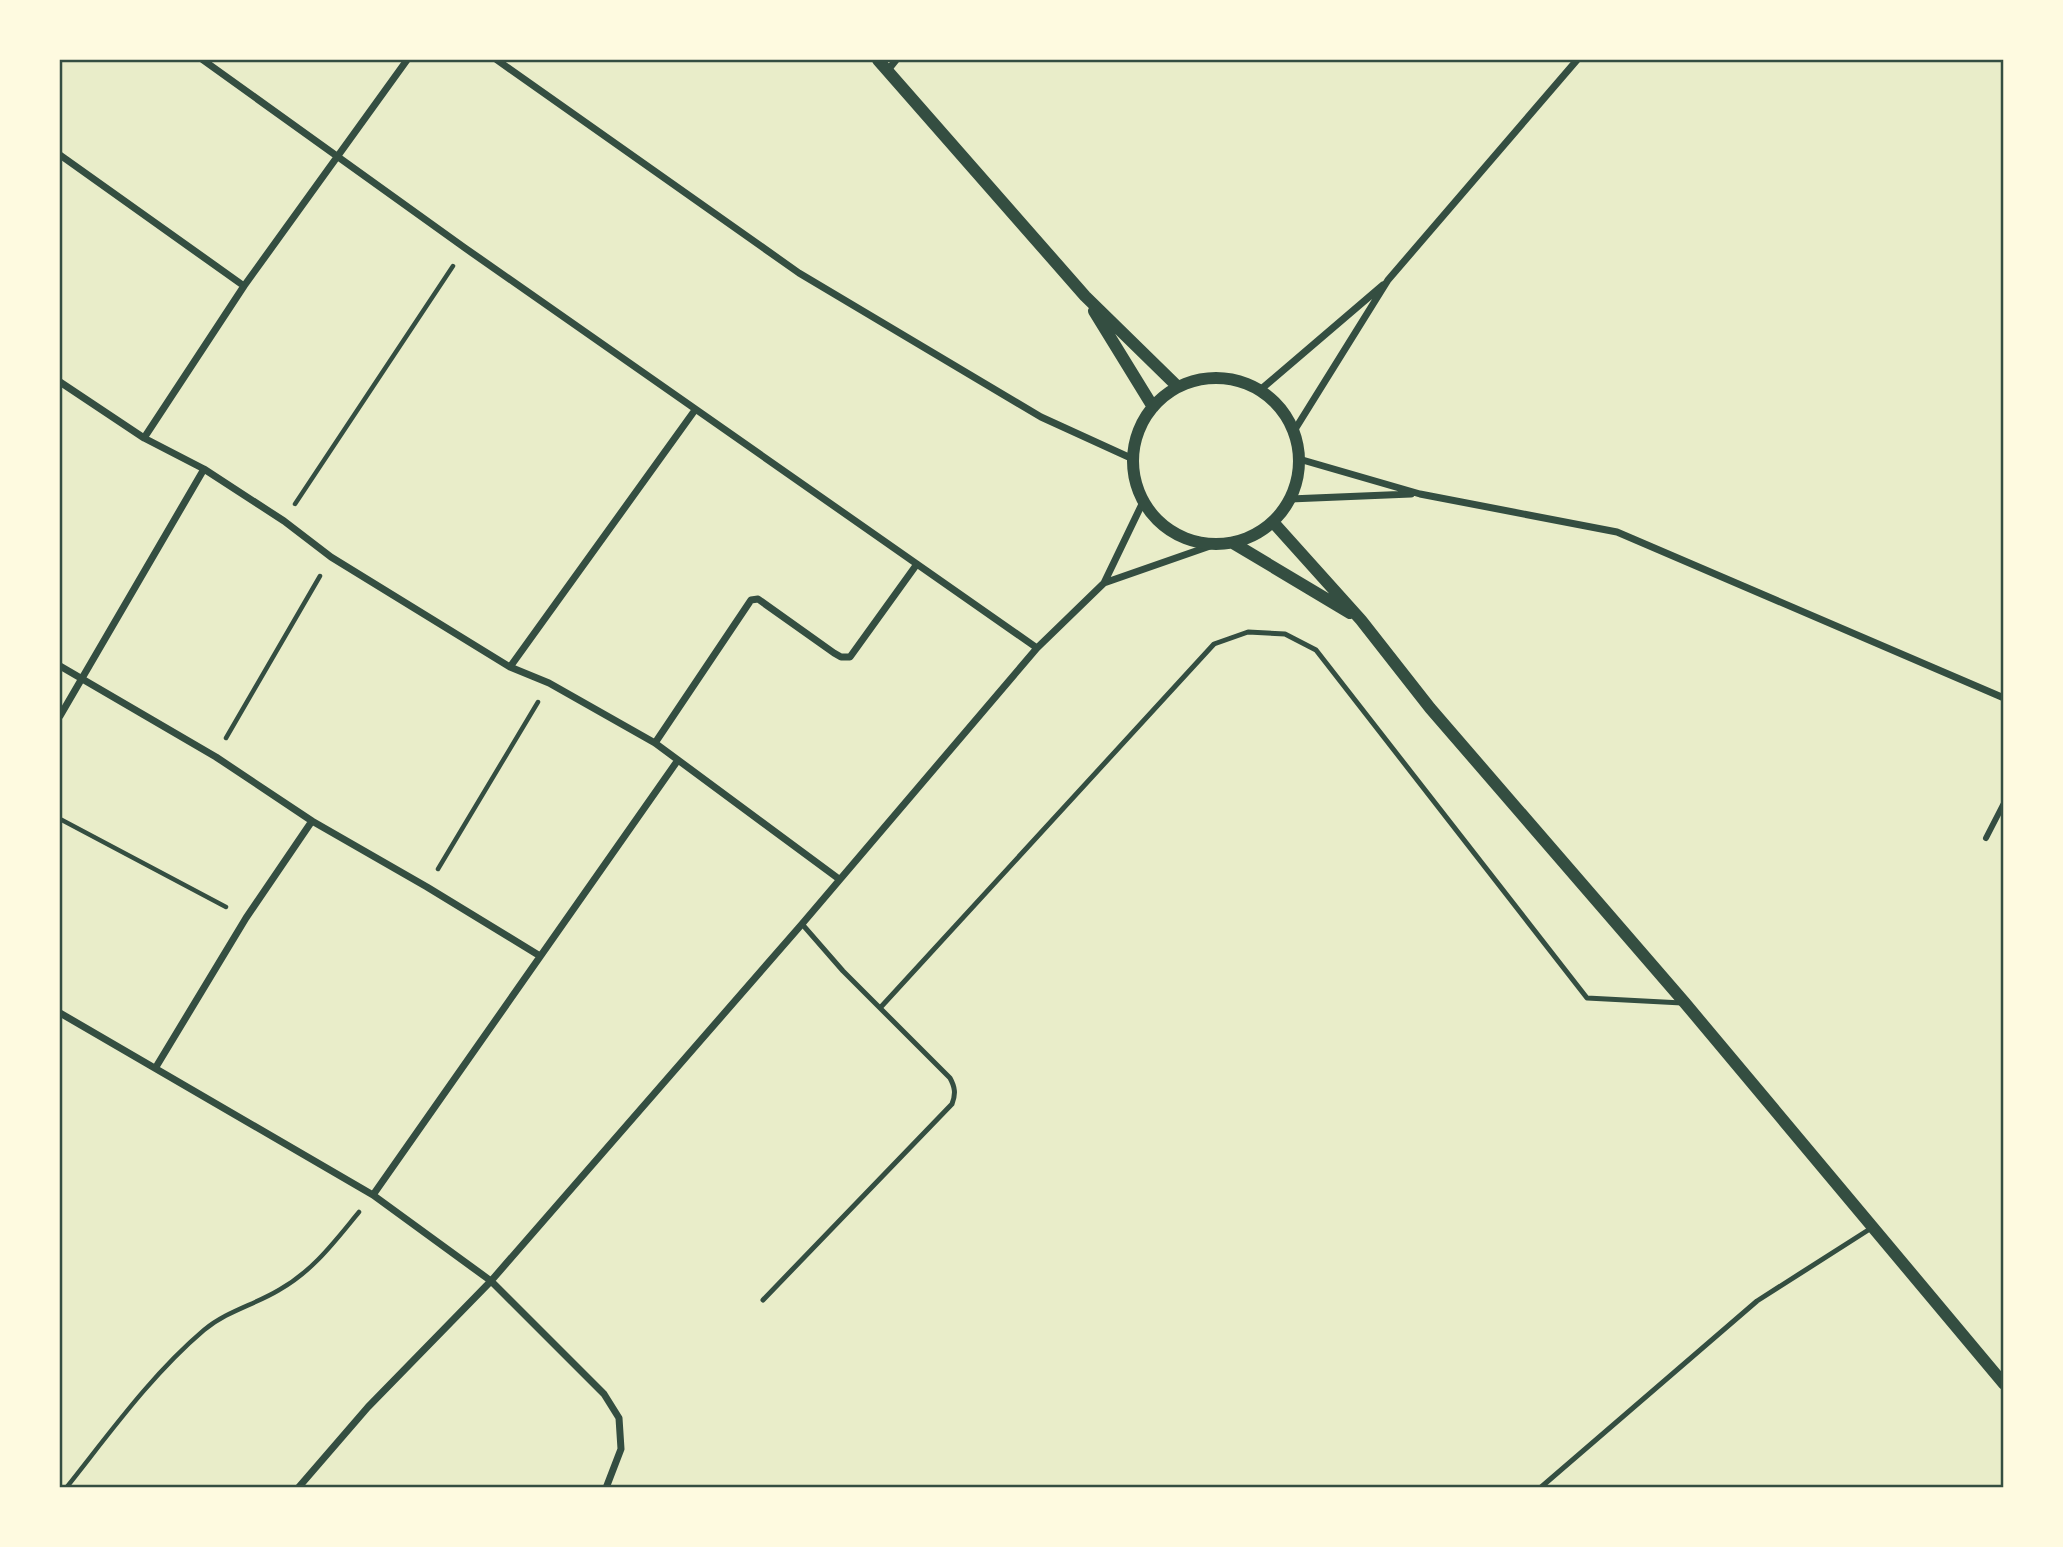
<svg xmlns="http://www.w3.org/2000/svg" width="2063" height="1547" font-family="'Public Sans',sans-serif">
	<rect width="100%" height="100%" fill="#e9edc9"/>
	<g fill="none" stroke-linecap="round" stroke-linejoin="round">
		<path stroke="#344e41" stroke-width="4.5" d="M295,504L453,266
			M226,738L320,576
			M60,819L226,907
			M438,869L538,702
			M66,1488C109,1434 151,1375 204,1330C227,1311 254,1305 279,1290C313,1271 335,1241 359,1212"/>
		<path stroke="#344e41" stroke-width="5" d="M880,1008L1214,644L1248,632L1285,634L1316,650L1587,998L1682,1003
			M763,1300L952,1104C956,1094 955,1087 950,1078L843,971L802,924
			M1540,1488L1757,1301L1873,1227"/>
		<path stroke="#344e41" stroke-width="6" d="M1986,838L2004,803"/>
		<path stroke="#344e41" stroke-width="7" d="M203,60L465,248L1037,648
			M497,60L799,273L1041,417L1133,459
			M888,70L896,60
			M60,155L244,286
			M60,382L144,438L204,469L284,521L331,557L510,667L549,683L655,743L839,879
			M1259,391L1383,285
			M1294,431L1388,280L1577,60
			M144,438L244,286L407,60
			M1299,459L1420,494L1617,532L2004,698
			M1290,499L1411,494
			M1104,583L1213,545
			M60,666L216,757L312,821L427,887L540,956
			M510,667L695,410
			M60,716L204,469
			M655,743L751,600L758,599L834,653L841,657H850L917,564
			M60,1013L373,1195L491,1281L604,1394L619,1418L621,1449L606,1488
			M156,1067L246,918L312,821
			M373,1195L678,760
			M298,1488L368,1407L491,1281L802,924L1037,648L1104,583L1143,502"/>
		<path stroke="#344e41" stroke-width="12" d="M878,60L1085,296L1178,387
			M1094,311L1153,407
			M1133 461a83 83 0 1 1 166 0a83 83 0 1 1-166 0Z
			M1273,522L1361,620L1430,708L1685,1003L2004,1384
			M1233,543L1350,613"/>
	</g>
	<rect width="2063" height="1547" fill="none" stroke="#fefae0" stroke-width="122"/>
	<rect x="61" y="61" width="1941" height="1425" fill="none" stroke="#344e41" stroke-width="2.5"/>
</svg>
